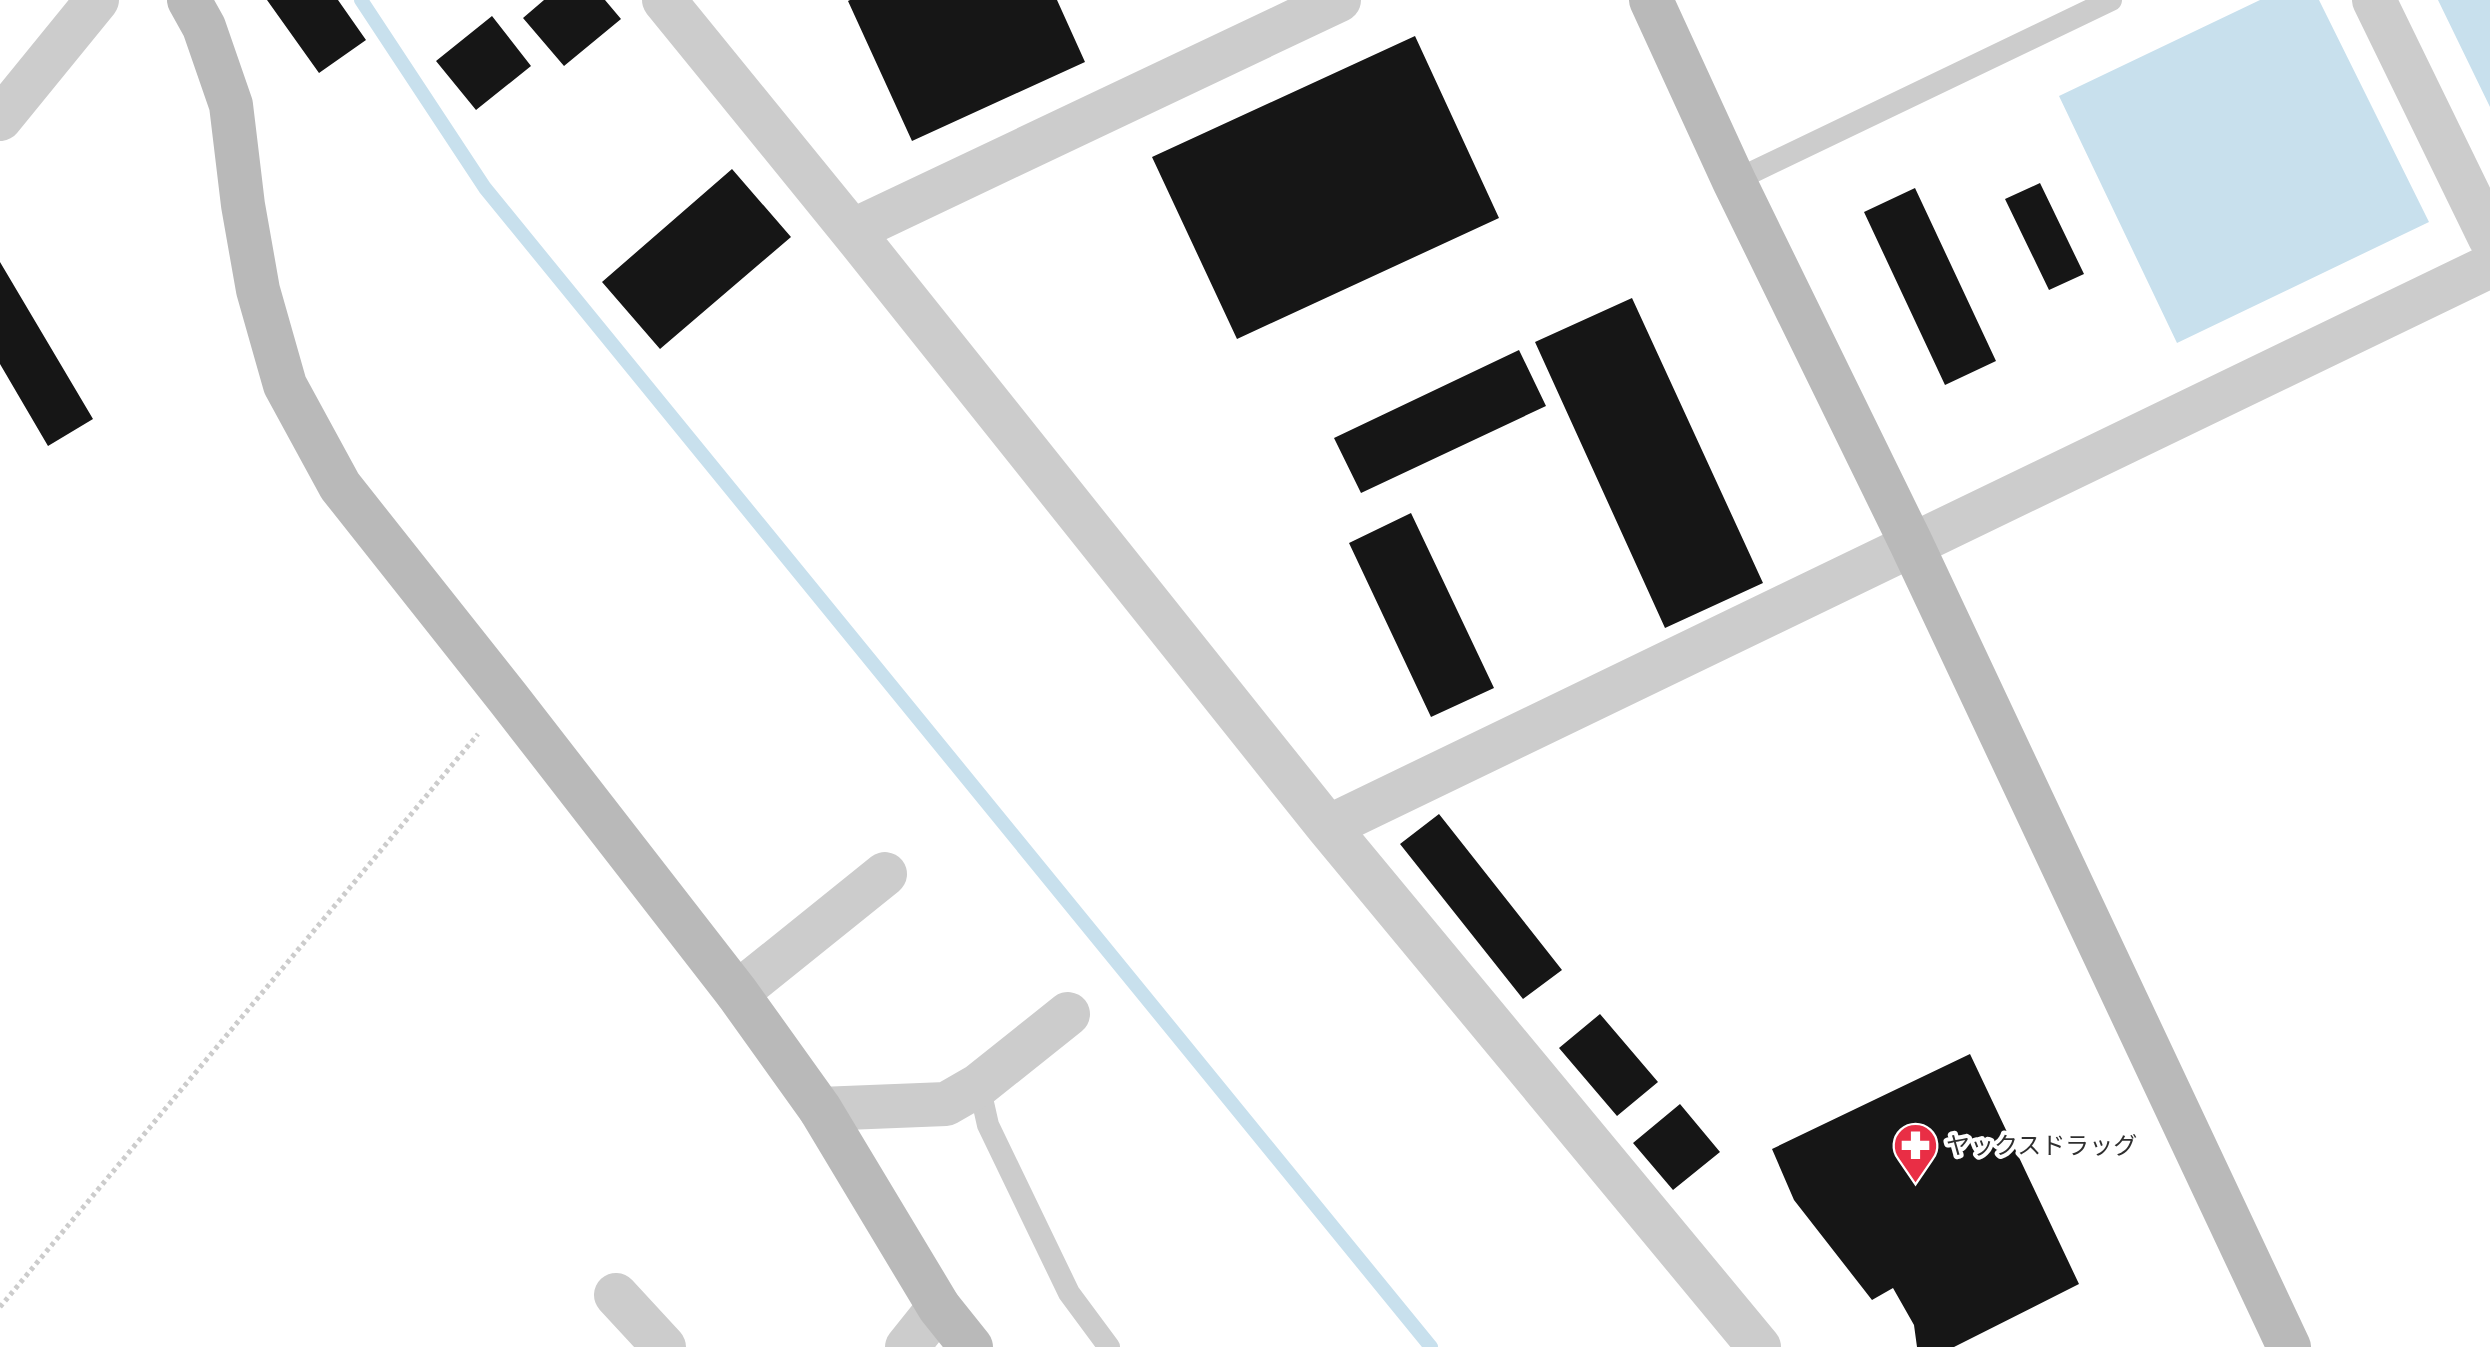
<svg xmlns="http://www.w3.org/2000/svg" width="2490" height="1347" font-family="'Varela Round','Noto Sans JP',sans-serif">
	<rect width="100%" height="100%" fill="#fff"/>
	<path fill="#c8e0ed" d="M2260,0H2319L2429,222L2177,343L2059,96Z
		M2438,0H2490V107Z"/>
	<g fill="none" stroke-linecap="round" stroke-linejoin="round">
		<path stroke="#c8e0ed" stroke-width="14" d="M361,0L485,188L1431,1347"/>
	</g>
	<path fill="#161616" d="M267,0H338L366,40L319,73Z
		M544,0H605L621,19L564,66L523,18Z
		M850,0H1057L1085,62L912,141L848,1Z
		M492,16L531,66L476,110L436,61Z
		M1415,36L1499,218L1237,339L1152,157Z
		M732,169L791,237L660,349L602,282Z
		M2040,183L2084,274L2049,290L2005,199Z
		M1915,188L1996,361L1945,385L1864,212Z
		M0,262L93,419L48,446L0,364Z
		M1632,298L1763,583L1665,628L1535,342Z
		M1519,350L1546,406L1361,493L1334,438Z
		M1411,513L1494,688L1431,717L1349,543Z
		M1439,814L1562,970L1523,999L1400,844Z
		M1600,1014L1658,1082L1617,1116L1559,1048Z
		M1970,1054L2079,1284L1954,1347H1917L1914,1325L1893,1288L1872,1300L1794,1200L1772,1149Z
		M1680,1104L1720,1152L1673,1190L1633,1143Z"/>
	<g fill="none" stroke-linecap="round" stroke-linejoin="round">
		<path stroke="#ccc" stroke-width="5" stroke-dasharray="4 4" stroke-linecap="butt" d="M0,1307L478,734"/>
		<path stroke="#ccc" stroke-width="22" d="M1734,181L2111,0
			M979,1085L988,1125L1069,1293L1109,1347"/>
		<path stroke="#ccc" stroke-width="44" d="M664,0L852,231L1328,827L1759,1347
			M2374,0L2490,238
			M0,119L97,0
			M852,231L1339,0
			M1328,827L2490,266
			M737,993L885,874
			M820,1109L946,1104L979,1085L1068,1014
			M616,1295L664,1347
			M907,1347L939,1307"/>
		<path stroke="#b9b9b9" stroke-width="44" d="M189,0L204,27L231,105L243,205L258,290L285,385L340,486L508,698L737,993L820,1109L939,1307L971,1347
			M1651,0L1734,181L1911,543L2289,1347"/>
	</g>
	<defs>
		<symbol id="pharmacy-pin" viewBox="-11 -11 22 30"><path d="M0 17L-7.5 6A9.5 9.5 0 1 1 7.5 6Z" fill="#e92e45" stroke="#fff"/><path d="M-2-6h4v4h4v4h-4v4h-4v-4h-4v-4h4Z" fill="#fff"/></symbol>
	</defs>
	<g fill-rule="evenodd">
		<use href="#pharmacy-pin" x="1890" y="1120" width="51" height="69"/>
	</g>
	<g text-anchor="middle" stroke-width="8" stroke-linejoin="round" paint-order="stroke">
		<g font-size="24" fill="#2f2f2f" stroke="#fff" text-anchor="start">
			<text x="1946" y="1154">ヤックスドラッグ</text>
		</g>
	</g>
</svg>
